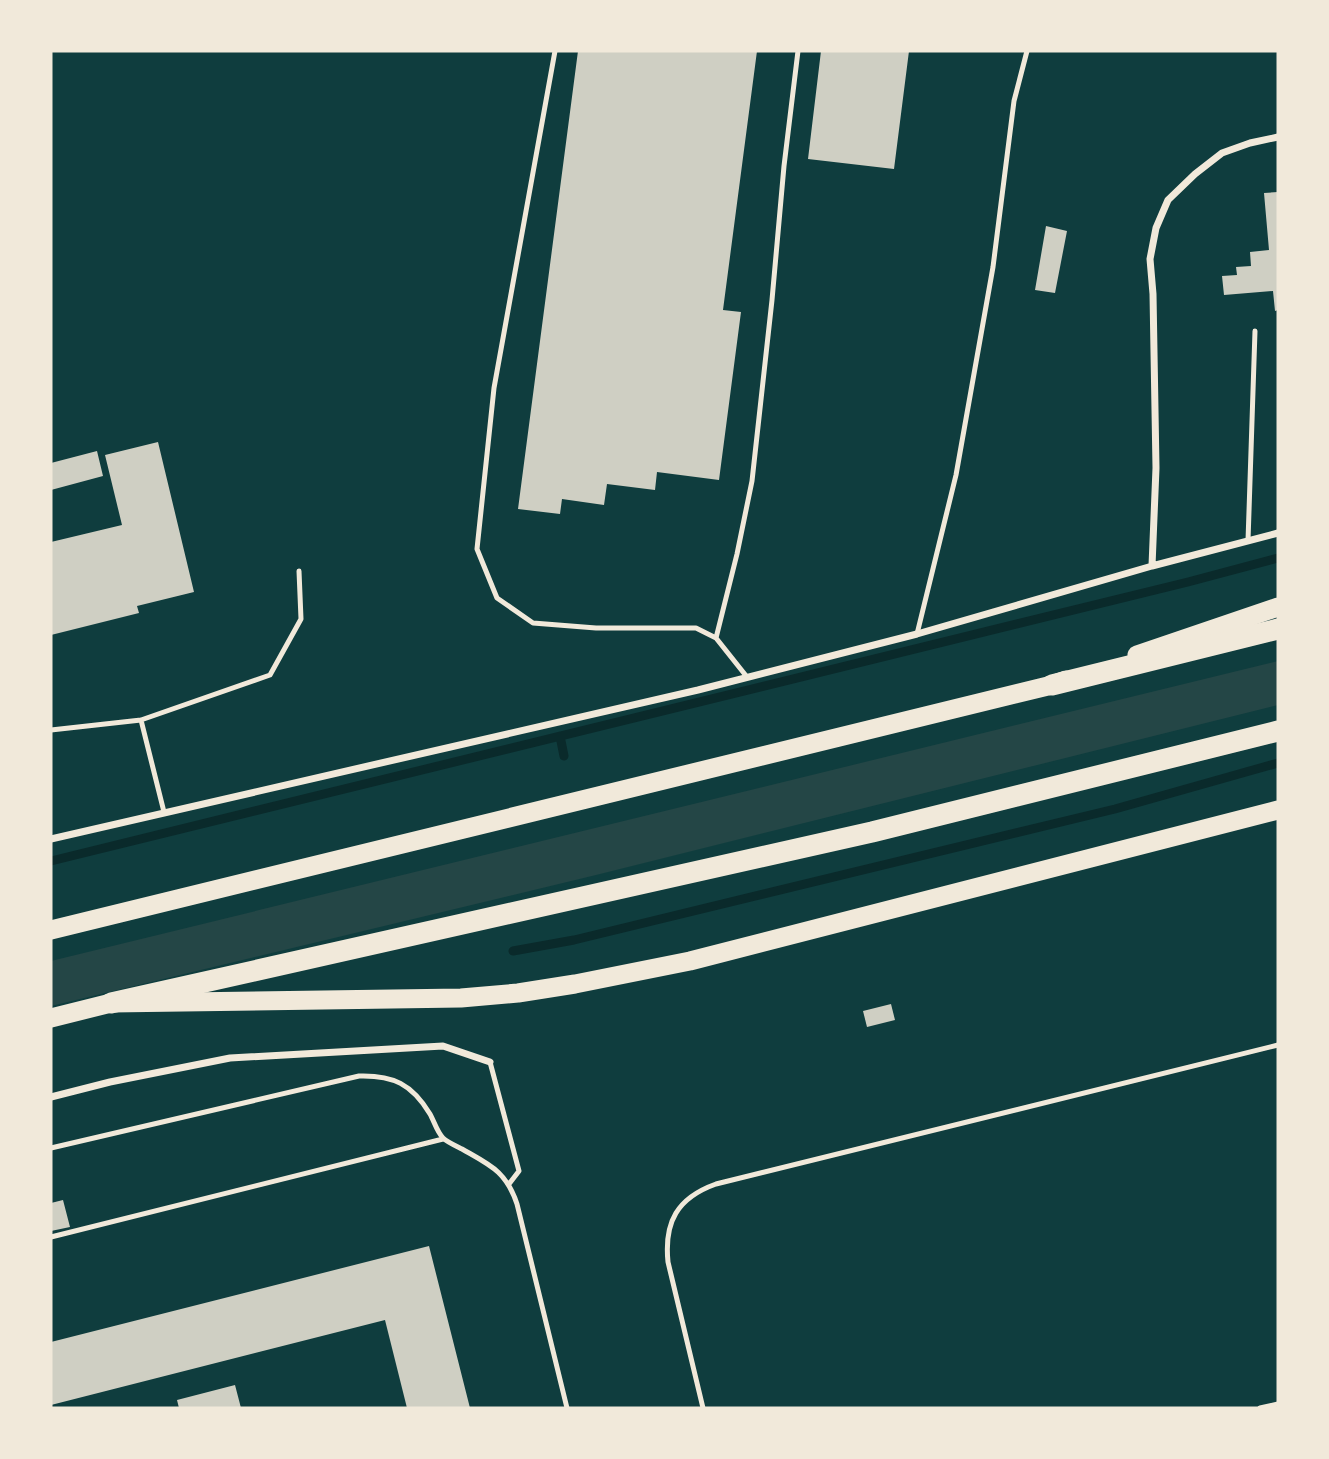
<svg xmlns="http://www.w3.org/2000/svg" width="1329" height="1459" font-family="Commissioner,sans-serif">
	<rect width="100%" height="100%" fill="#0f3d3e"/>
	<path fill="#244646" d="M1278,661V705L596,875L51,1006V961Z"/>
	<g fill="none" stroke-linecap="round" stroke-linejoin="round">
		<path stroke="#0a2a2b" stroke-width="9" d="M560,736L564,756
			M51,861L1188,582L1278,558
			M513,951L574,940L1115,809L1278,763"/>
	</g>
	<path fill="#cfcfc3" d="M578,51H757L723,310L741,312L719,480L657,472L655,490L607,484L604,505L562,499L560,514L518,509Z
		M821,51H909L894,169L808,159Z
		M1278,192V310L1275,311L1273,291L1224,295L1222,276L1237,275L1236,267L1251,266L1250,252L1269,250L1264,193Z
		M1046,226L1067,231L1055,293L1035,290Z
		M158,442L194,592L137,606L139,613L51,635V542L122,525L105,455Z
		M97,451L103,476L51,490V463Z
		M891,1004L895,1020L867,1027L863,1011Z
		M63,1200L70,1227L51,1231V1203Z
		M429,1246L470,1408H407L385,1320L51,1405V1342Z
		M235,1385L241,1408H179L177,1400Z"/>
	<g fill="none" stroke-linecap="round" stroke-linejoin="round">
		<path stroke="#f1e9da" stroke-width="5" d="M555,51L494,388L477,549L497,598L533,623L596,628H696L716,638L747,677
			M1248,541L1255,331
			M917,634L956,475L993,267L1014,101L1027,51
			M716,638L737,554L752,481L772,300L784,166L798,51
			M141,720L164,812
			M51,730L141,720L270,675L301,619L299,571
			M490,1062L519,1171L509,1184
			M51,1148L359,1076C393,1075 412,1084 430,1114C434,1121 437,1132 443,1138C447,1142 456,1146 462,1149C490,1165 506,1171 517,1204L567,1408
			M51,1237L443,1139
			M703,1408L668,1262C664,1222 677,1198 716,1184L1278,1045
			M1260,1408L1278,1404"/>
		<path stroke="#f1e9da" stroke-width="7" d="M1152,566L1278,533
			M51,839L698,690L917,634L1152,566L1156,468L1153,294L1150,259L1156,228L1168,200L1195,174L1222,153L1250,143L1278,137
			M51,1097L110,1082L230,1058L443,1046L490,1062"/>
		<path stroke="#f1e9da" stroke-width="19" d="M1137,655L1278,607
			M51,930L1052,685L1066,680
			M51,1018L111,1003L461,998L518,993L575,984L690,961L1278,810"/>
		<path stroke="#f1e9da" stroke-width="21" d="M1052,685L1278,629
			M111,1003L872,832L1278,731"/>
	</g>
	<rect width="1329" height="1459" fill="none" stroke="#f1e9da" stroke-width="105"/>
</svg>
